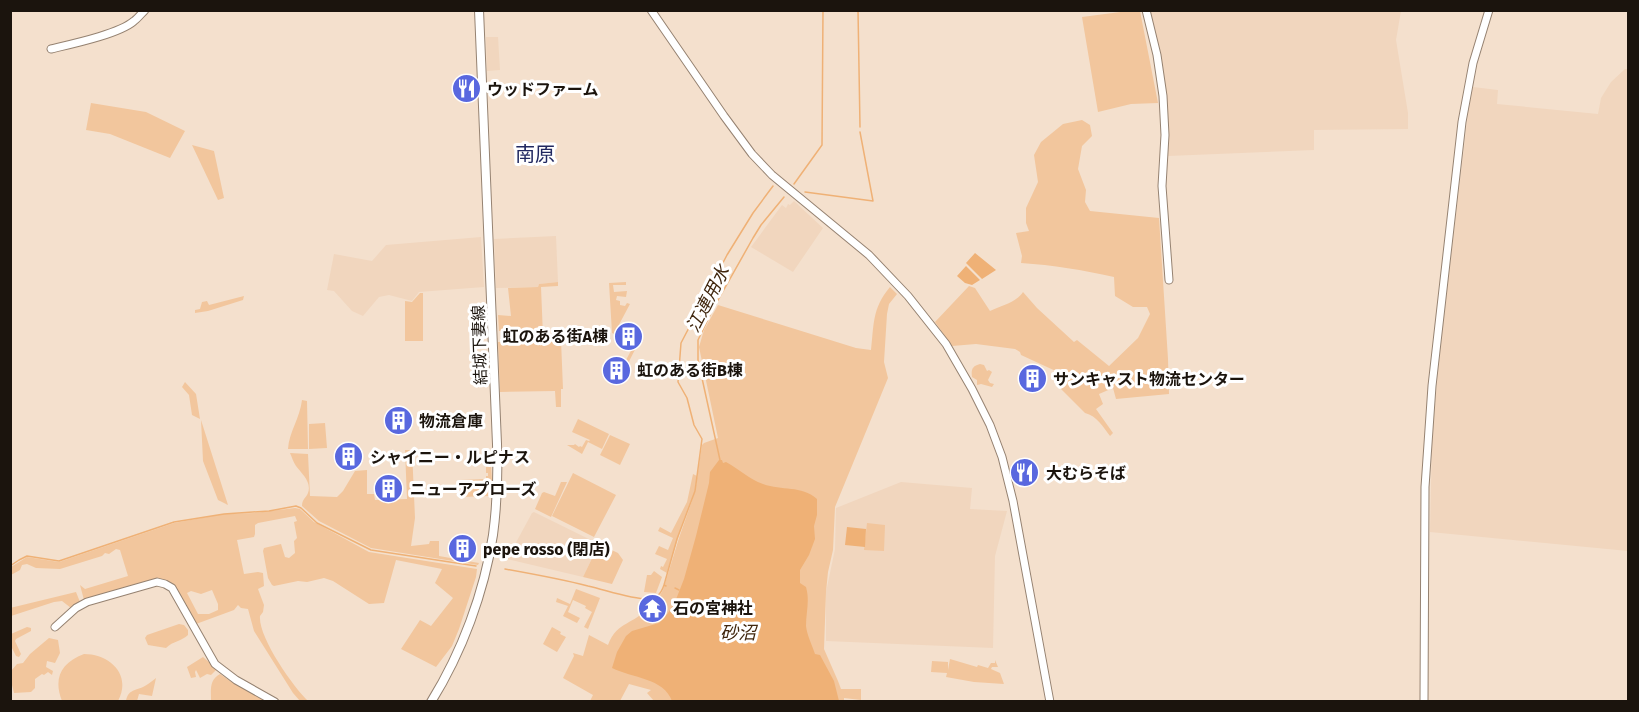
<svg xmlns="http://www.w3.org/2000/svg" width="1639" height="712" font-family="'Fira Sans','Noto Sans JP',sans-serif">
	<rect width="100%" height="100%" fill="#f4e0cd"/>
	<path fill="#f1d6be" d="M1150,11H1401L1396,40L1408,113V129L1314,130V150L1168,156L1167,94Z
		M486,37H498L500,70L487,71Z
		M1625,69H1628V551L1430,532L1432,439L1440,349L1469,105L1473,87L1498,90L1497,104L1598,114L1601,98L1611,82Z
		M794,201L823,228L793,272L751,247L782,205L786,208L788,204L790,205Z
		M556,236L558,282L539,284L538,287L496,288L494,239Z
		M481,237L484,287L419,292L412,301L389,295L379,297L363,316L352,311L334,291L327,290L334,254L372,261L386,245Z
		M901,482L972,488L970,509L1007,511L995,556L993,648L826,641V592L835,549L836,508Z
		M534,512L599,544L583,577L507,559L532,513Z"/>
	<path fill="#f2c69d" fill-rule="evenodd" d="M1128,11H1140L1158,103L1131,104L1098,112L1082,17Z
		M91,103L146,112L185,131L170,158L110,134L86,130Z
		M1082,120L1090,125L1092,136L1082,146L1078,169L1086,190L1085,202L1090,211L1159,218L1168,359L1169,394L1116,399L1113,388L1099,394L1103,404L1096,409L1113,433L1110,436C1103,427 1097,416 1085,413L1055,383L1060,373L1021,355L1020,352L1015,349L976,344L952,346L935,322L969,286L975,288L990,311C1001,306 1017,302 1023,292L1037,308L1074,342L1077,340L1109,366L1138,338L1150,314L1147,307H1133L1115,296L1114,277C1083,270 1053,265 1021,263L1022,256L1016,233L1029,231L1026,223V208L1038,182L1034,155L1041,142L1063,124Z
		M192,145L214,151L224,198L218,200Z
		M558,282V286L541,287L543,336L519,337L518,331H499L498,315L511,316L508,288L538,287L539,284Z
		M626,282V285H613L614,292L627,291L626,297L617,296L616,300L620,301V305L625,306L627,303L630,304L614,334L612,333L609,283Z
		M890,287L897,294L889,304L887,314L884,362L888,378L835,507L833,550L828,572L826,592L824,649L838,681L841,689H861V700L844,698V701H654L647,693L651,690L629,684L620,701H590L593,695L563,678L574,656L573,653L583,656L589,635L608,645C617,620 636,625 647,607C649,605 650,601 651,599L660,595L663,590L679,538L694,495L684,519L667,573L660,569L661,566L663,567L667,559L655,554L659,546L668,550L673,538L658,531L660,527L671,533L687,502L693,474L697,476L695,492L702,445L704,443L718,438L699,347L704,330L718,305L856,348L871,350C874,325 872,308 890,287Z
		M420,293H423V341H405V301L412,302Z
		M244,296L243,300L208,311L195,313V310L200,309L202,302L207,301L209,305Z
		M624,328H626L642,336L620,379L608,373L617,377L634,345L619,337Z
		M561,340L563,389H561V407H556L555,391L500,392L498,342Z
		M980,364L984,365L987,371L989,370L992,372L988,380L990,383L994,384L992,387L981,384L977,385V380L972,377C971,370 972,366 980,364Z
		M185,382L196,394L200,419L192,415L189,395L182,387Z
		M302,400L307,401L308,449H288C289,432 300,418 302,400Z
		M578,419L609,434L602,449L588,442L582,454L567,445H574L575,444L579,447L580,446L582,447L586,440L589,441L590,440L572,432Z
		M201,420L228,505L218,500L203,461Z
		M325,423L327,448L309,449V424Z
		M610,435L630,444L620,465L600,455Z
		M405,450H412L415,518L411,546L429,544L430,541H439V556L479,563L478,565L371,548L319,521L302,506C302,499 306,498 308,493C312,482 302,474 296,466C293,462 292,457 290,453L308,454L310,496L337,497L343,491L355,471L367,470V494H374L375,500L407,499Z
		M486,465H491L492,481L490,496L461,497V480L486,479V476H488V473H486Z
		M573,473L616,495L594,537L552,516Z
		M561,482H567L551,517L535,509L542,493L544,492L555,496Z
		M295,508L300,509L314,522L369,552L477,569L476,577L459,629L452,646L436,667L401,649L420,620L431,626L453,598L435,583L442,569L396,560L384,603L369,604L333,581L324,578L307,582L298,581L274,586L272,585L268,578L263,551L264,548L281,544L285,557L289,558L295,553L294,541L297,538L294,522L297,521L295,516L258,523L255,525V534L254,537L237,540L244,574L258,572L263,573L264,586L258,589L264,605L263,612L260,616C258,637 293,687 309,702L300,701L293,693L254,631L248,609L241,608L238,605L234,610L196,624L192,620C183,603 179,581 158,579L84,600L80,585L85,589L128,576L120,550L116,549L109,554L105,553L102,556L60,569L36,568L27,564L22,565L20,570L11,575V567L27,557L59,562L174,523L224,514L254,513ZM212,590L218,604V610L209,614H198L187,593L191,591L201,594Z
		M867,523L885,525L884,551L864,550Z
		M599,544L618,553L623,560L612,584L583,577Z
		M654,571L662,577L656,593L644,592L647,575H651Z
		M576,589L600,598L588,629L584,627L592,612L585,608L586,606L573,600L568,612L580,618L577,623L563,616L568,606L556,602L557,598L570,604Z
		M76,592L80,602L71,608L62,601L54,602L11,616L10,608Z
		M179,624L184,625L188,630V635C182,641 173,641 166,648L148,645L145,638L147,635Z
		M27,627L31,628V631L16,639L15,641L21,654L19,657L16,656L11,646V634Z
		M552,627L561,632L560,634L566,637L557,652L543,644Z
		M49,638L58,640L60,653L55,663L47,661L46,667L53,671L52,675L48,672L44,675L42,674L35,679V688L31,692L14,693L11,681V671L17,664L23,663L30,654Z
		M84,654C110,654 132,675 118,701H62C53,678 61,663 84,654Z
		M203,657L217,669L211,675L207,674L200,678L196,670L195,672L196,677L191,678L187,667Z
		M950,659L977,667L978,665L988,668L991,663H995V660L998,667H992L991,669L1000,673L1004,684L974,682L946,677L947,673L931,672L932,661L948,662V670Z
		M220,674L230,681L264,699V701H211C211,690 209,680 220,674Z
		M156,678L152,696L139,694L137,701H126C128,690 134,691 143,687C147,685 152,681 156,678Z"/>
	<path fill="#efb176" d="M975,253L996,270L982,279L966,263Z
		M966,266L980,280L972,285L965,283L957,276Z
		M719,460H722L723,463L726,462C739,469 749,479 763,484C782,491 801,485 817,499V515L814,526L815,539L809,555L800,570V583L806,587C810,601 806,612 806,626C807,635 812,645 815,654L820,655L834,681L839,701H672C664,678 632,678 612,668L617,652L626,636L632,631L659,623L668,613L675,602L684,579L696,536L709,483L710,472Z
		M847,527L866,529L865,547L845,545Z"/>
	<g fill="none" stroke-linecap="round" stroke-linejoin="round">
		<path stroke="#efb176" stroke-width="1.5" d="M858,10L860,127
			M794,184L822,145L823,10
			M805,192L873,201L860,132
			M720,460L698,360V340L713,309L753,238L761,225L784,197
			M10,566L19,560L27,556L59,561L174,522L224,514L269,511L296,506L301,508L317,523L371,550L476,566
			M505,569C533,574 561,579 588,586C606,590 630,599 648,599C657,598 661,594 664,585L666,586
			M664,585L677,539L695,491L702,439L694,425L687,398L678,382L681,343L727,255L753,213L773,186
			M675,588L679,590"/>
		<defs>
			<path id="secondary" d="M651,10L724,116L752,154L772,175L869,255L908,296L946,344L972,389L990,425L1002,457L1013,501L1050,702
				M1146,10L1157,55L1163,96L1165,135L1162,186L1169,280
				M51,49C72,44 119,34 134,21C138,18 141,14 145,10
				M55,627L76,608L87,602L157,582L165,584L172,588L215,664L236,680L275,702
				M1424,702L1425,487L1432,386L1462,122L1473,63L1489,10"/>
			<path id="primary" d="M431,702C462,652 484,593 493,535C497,505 498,474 497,444L479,10"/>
		</defs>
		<use href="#secondary" stroke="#958271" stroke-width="9"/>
		<use href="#primary" stroke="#958271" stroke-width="10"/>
		<use href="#secondary" stroke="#fff" stroke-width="7"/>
		<use href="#primary" stroke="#fff" stroke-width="8"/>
	</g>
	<defs>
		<symbol id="restaurant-disc" viewBox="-11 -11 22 22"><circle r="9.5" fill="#5968df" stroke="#fff"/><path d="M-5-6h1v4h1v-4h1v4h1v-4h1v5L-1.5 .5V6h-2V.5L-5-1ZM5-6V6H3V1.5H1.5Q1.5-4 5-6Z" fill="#fff"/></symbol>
		<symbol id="building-disc" viewBox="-11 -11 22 22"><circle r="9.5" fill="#5968df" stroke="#fff"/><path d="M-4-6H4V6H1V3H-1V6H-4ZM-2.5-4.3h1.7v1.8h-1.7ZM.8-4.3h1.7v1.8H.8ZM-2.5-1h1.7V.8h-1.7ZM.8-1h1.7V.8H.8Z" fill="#fff"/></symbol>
		<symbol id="temple-disc" viewBox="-11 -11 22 22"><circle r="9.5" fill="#5968df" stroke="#fff"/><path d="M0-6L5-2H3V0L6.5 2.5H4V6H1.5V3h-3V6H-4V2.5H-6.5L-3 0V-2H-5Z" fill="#fff"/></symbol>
	</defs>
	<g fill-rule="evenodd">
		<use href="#restaurant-disc" x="450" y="72" width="33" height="33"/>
		<use href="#building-disc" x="612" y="320" width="33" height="33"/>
		<use href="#building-disc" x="600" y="354" width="33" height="33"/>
		<use href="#building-disc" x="1016" y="362" width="33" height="33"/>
		<use href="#building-disc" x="382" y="404" width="33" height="33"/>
		<use href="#building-disc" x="332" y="440" width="33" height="33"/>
		<use href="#restaurant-disc" x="1008" y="456" width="33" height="33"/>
		<use href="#building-disc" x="372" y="472" width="33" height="33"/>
		<use href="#building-disc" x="446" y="532" width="33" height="33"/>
		<use href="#temple-disc" x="636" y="592" width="33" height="33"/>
	</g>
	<g text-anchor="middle" stroke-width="6" stroke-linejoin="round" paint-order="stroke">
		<g font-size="16" font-weight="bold" fill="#1b140d" stroke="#fff" text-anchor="start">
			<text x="487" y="95">ウッドファーム</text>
			<text x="608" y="342" text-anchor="end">虹のある街A棟</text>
			<text x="637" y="376">虹のある街B棟</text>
			<text x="1053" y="385">サンキャスト物流センター</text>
			<text x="419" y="427">物流倉庫</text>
			<text x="370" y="463">シャイニー・ルピナス</text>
			<text x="1046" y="479">大むらそば</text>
			<text x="410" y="495">ニューアプローズ</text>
			<text x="483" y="555">pepe rosso (閉店)</text>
			<text x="673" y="614">石の宮神社</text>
		</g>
		<g font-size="16" fill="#1b140d" stroke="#fff">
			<text transform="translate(479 345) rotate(-92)" y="6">結城下妻線</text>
		</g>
		<g font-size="18" font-style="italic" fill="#41270e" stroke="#fff">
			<text transform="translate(708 299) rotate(-63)" y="6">江連用水</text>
			<text x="738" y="639">砂沼</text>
		</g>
		<g font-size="20" fill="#212860" stroke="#fff">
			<text x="535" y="161">南原</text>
		</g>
	</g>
	<rect width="1639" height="712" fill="none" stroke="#1b140d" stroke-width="24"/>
</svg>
